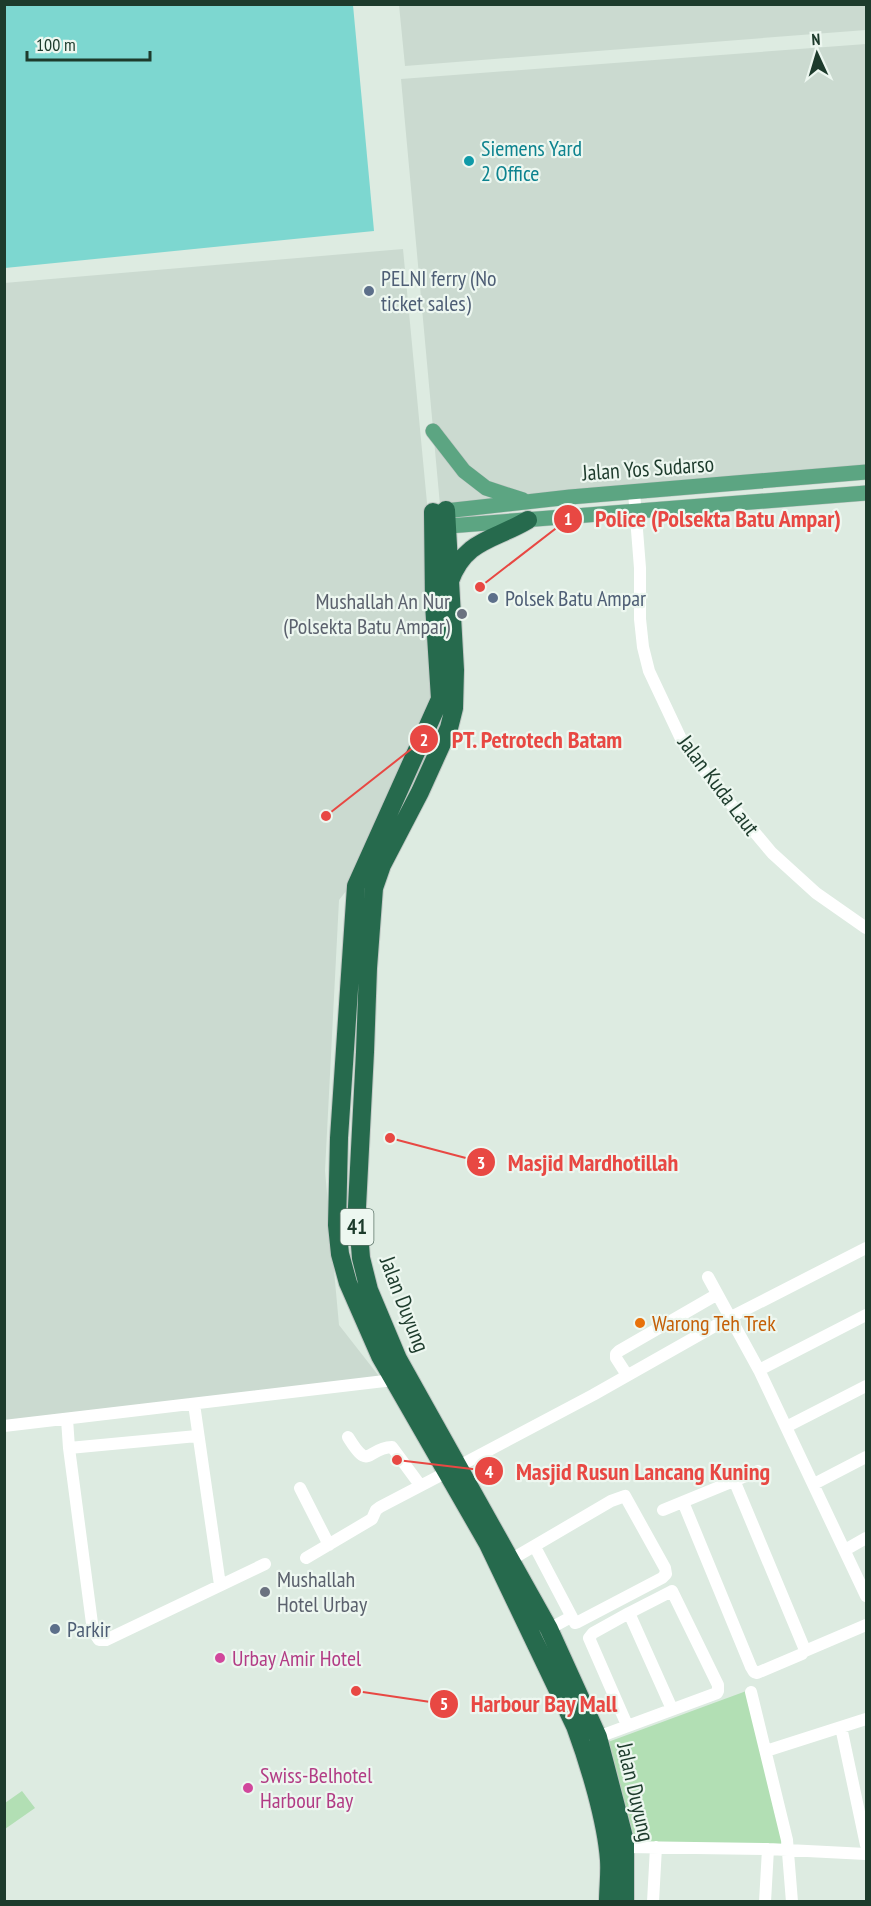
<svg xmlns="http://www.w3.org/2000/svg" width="871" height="1906" font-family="'PT Sans Narrow',sans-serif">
	<rect width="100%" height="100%" fill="#ddebe1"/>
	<path fill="#cbdad0" d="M399,5H866V30L405,66Z
		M866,44V468L440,505L401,79Z
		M403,249L446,704L366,866L339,900L325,1171L339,1325L382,1380L5,1426L4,283Z"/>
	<path fill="#b2dfb4" d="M749,1690L787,1848L627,1846L608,1742Z
		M22,1791L35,1808L5,1829V1803Z"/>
	<path fill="#7dd7d0" d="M5,4L353,5L374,231L5,268Z"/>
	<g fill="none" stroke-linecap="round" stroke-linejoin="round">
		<defs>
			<path id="major" d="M433,431L464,471L486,488L523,500
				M436,512L570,497L866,472
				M436,527L866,493"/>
			<path id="highway" d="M446,510L455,670L454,708L449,728L420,792L382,865L374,888L368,968L365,1052L357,1207L361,1258L369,1290L398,1359L549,1629L598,1737L625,1841V1902
				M433,512L434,604L440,699L356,886L339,1138L337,1225L340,1254L348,1283L380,1356L488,1544L575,1726C589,1764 606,1820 609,1860C610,1874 608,1888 608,1902
				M450,581C465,539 495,540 528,520"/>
		</defs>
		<use href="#major" stroke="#c0c8c4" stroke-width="16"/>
		<use href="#highway" stroke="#c0c8c4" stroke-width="20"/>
		<path stroke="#fff" stroke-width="12" d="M634,492L640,568V619L643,647L649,671L682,741L714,784L772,853L816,893L866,928
			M708,1277L759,1370L866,1596
			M759,1370L866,1315
			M627,1375L616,1358V1354L619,1351L716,1295
			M194,1404L220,1585
			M67,1419L69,1448L93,1631L99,1640H106L265,1564
			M4,1426L393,1380
			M786,1427L866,1386
			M348,1437C370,1473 366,1448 392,1447L420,1485
			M69,1448L197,1436
			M459,1466L593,1395L729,1318L866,1248
			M814,1484L866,1457
			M300,1488L329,1545
			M683,1502L751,1667L754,1672L757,1673L802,1654L805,1650L734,1480
			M663,1510L758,1471
			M845,1550L866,1538
			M306,1558L372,1519L376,1510L380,1507L447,1472
			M512,1559L611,1501L625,1496L665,1568L666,1574L662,1578L578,1622L575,1623L535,1547
			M549,1629L571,1617
			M805,1651L866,1625
			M751,1692L787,1840L792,1902
			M627,1725L589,1638L593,1633L629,1613
			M841,1727L866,1845
			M598,1737L717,1693L718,1691V1685L672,1591L629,1613L672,1709
			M766,1751L866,1719
			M626,1847L768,1849L866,1854
			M653,1902L656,1847
			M765,1902L768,1849"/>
		<use href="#major" stroke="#5ca582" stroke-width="15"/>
		<use href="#highway" stroke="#266a4d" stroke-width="18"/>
	</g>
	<circle fill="#0f9aa8" stroke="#edf7f0" stroke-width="2" cx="469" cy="161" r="6"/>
	<g fill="#5c6f8a" stroke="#edf7f0" stroke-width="2">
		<circle cx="369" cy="291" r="6"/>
		<circle cx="493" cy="598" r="6"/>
		<circle cx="55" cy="1629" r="6"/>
	</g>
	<g fill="#6b7280" stroke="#edf7f0" stroke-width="2">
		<circle cx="462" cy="614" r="6"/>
		<circle cx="265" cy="1592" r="6"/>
	</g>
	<circle fill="#e8710a" stroke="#edf7f0" stroke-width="2" cx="640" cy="1323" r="6"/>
	<g fill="#d1479c" stroke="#edf7f0" stroke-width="2">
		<circle cx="220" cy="1658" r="6"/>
		<circle cx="248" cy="1788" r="6"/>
	</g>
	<g text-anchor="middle" stroke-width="4.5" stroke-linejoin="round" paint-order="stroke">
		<rect fill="#edf7f0" stroke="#5b7367" stroke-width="1.5" x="340.5" y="1209" width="33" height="36" rx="4.5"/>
		<g font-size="21" font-weight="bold" fill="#1d3b2c">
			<text x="357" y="1234">41</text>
		</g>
		<g font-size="22" fill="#0d838f" stroke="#edf7f0" text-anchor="start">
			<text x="481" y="156">Siemens Yard<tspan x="481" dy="25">2 Office</tspan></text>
		</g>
		<g font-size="22" fill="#4e5e75" stroke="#edf7f0" text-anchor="start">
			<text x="381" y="286">PELNI ferry (No<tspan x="381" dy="25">ticket sales)</tspan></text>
			<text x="505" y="606">Polsek Batu Ampar</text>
			<text x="67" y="1637">Parkir</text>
		</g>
		<g font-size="22" fill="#1d3b2c" stroke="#edf7f0">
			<text transform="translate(648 468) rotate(-4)" y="8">Jalan Yos Sudarso</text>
			<text transform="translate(719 785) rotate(53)" y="8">Jalan Kuda Laut</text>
			<text transform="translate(405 1304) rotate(69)" y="8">Jalan Duyung</text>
			<text transform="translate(636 1792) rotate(77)" y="8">Jalan Duyung</text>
		</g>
		<g font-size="22" fill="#5b616d" stroke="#edf7f0" text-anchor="end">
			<text x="450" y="609">Mushallah An Nur<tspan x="450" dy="25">(Polsekta Batu Ampar)</tspan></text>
			<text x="277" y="1587" text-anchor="start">Mushallah<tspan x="277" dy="25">Hotel Urbay</tspan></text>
		</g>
		<g font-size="22" fill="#c56008" stroke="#edf7f0" text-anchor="start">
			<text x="652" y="1331">Warong Teh Trek</text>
		</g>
		<g font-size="22" fill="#b23c85" stroke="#edf7f0" text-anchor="start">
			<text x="232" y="1666">Urbay Amir Hotel</text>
			<text x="260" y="1783">Swiss-Belhotel<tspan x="260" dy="25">Harbour Bay</tspan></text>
		</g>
	</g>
	<path fill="none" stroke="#e84843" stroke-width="2" d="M480 587L568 519M326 816L424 739M390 1138L481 1162M397 1460L489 1471M356 1691L444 1704"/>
	<g fill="#e84843" stroke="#edf7f0" stroke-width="2">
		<circle cx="480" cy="587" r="6"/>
		<circle cx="326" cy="816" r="6"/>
		<circle cx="390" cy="1138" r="6"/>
		<circle cx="397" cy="1460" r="6"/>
		<circle cx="356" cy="1691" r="6"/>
		<circle cx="568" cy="519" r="15"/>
		<circle cx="424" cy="739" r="15"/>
		<circle cx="481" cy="1162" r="15"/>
		<circle cx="489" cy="1471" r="15"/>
		<circle cx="444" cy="1704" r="15"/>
	</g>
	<g font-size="18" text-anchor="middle" font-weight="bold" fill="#fff">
		<text x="568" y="525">1</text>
		<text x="424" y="746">2</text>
		<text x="481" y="1169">3</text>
		<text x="489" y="1478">4</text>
		<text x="444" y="1710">5</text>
	</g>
	<g font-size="24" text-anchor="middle" font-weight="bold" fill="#e84843" stroke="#edf7f0" stroke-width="4.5" stroke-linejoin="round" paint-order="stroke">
		<text x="718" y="527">Police (Polsekta Batu Ampar)</text>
		<text x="537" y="748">PT. Petrotech Batam</text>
		<text x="593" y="1171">Masjid Mardhotillah</text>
		<text x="643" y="1480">Masjid Rusun Lancang Kuning</text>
		<text x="544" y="1712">Harbour Bay Mall</text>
	</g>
	<rect width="871" height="1906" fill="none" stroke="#1d3b2c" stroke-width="12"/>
	<g transform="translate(817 54) rotate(356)" stroke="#edf7f0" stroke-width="4.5" paint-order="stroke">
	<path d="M0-4.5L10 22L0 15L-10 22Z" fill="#1d3b2c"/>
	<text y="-9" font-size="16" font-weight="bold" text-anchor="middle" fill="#1d3b2c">N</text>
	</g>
	<path d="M27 51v9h123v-9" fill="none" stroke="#1d3b2c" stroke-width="3"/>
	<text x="36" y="51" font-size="18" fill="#1d3b2c" stroke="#edf7f0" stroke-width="4.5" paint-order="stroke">100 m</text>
</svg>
